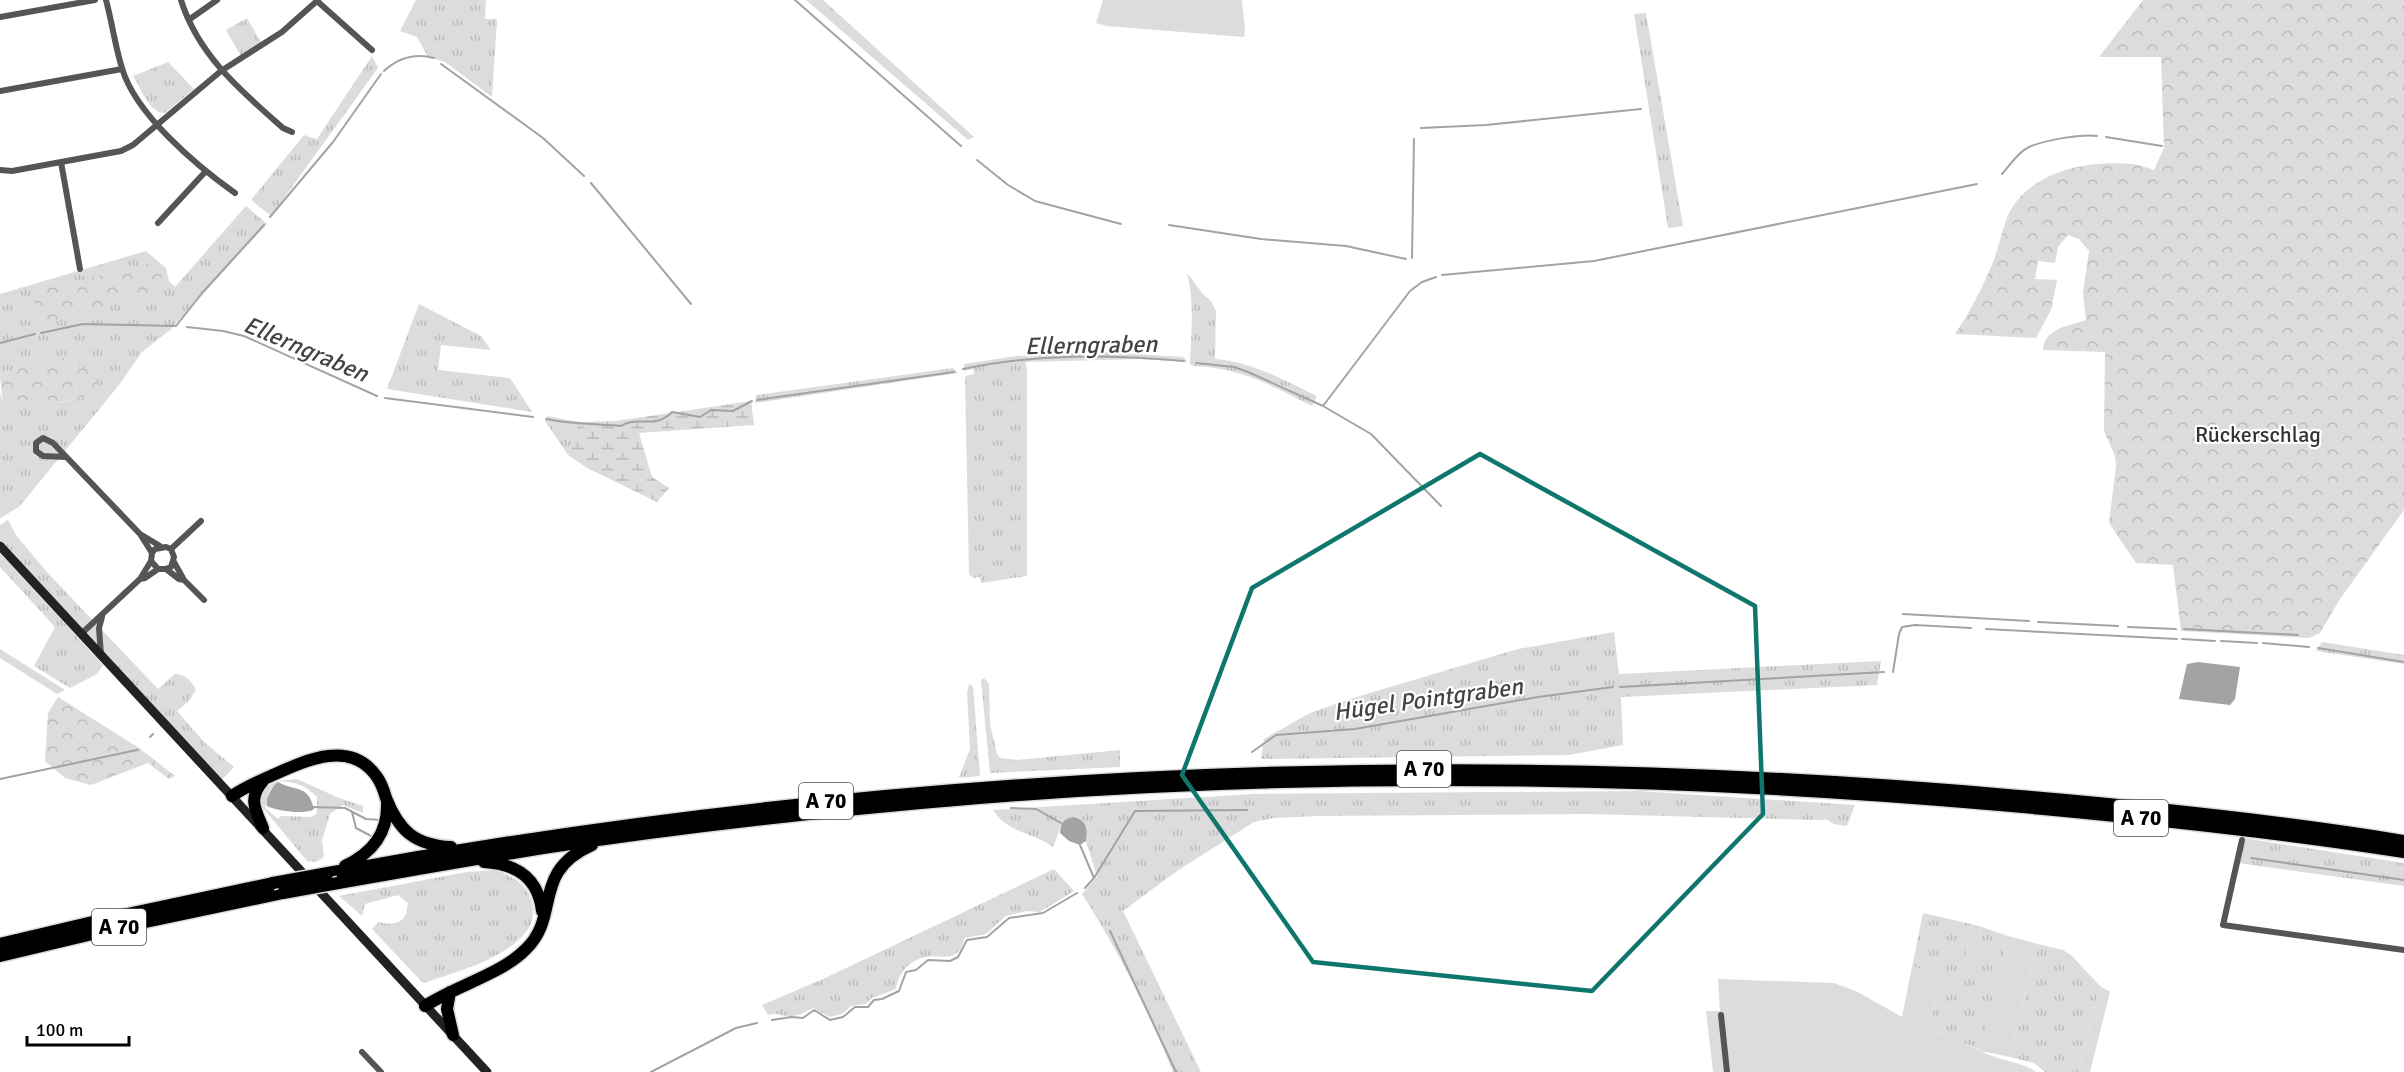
<svg xmlns="http://www.w3.org/2000/svg" width="2404" height="1072" font-family="Signika,sans-serif">
	<defs>
		<pattern id="grass-tufts" width="24" height="20" patternUnits="userSpaceOnUse" patternTransform="scale(1.5)"><rect width="24" height="20" fill="#dcdcdc"/><path d="M3 7l-1-3M5 7V3M7 7l1-3M15 17l-1-3M17 17v-4M19 17l1-3" fill="none" stroke="#bbb"/></pattern>
		<pattern id="forest-crowns" width="20" height="18" patternUnits="userSpaceOnUse" patternTransform="scale(1.5)"><rect width="20" height="18" fill="#dcdcdc"/><path d="M2 6a3 3 0 1 1 6 0M12 15a3 3 0 1 1 6 0" fill="none" stroke="#bbb"/></pattern>
		<pattern id="wetland-marsh" width="20" height="14" patternUnits="userSpaceOnUse" patternTransform="scale(1.5)"><rect width="20" height="14" fill="#dcdcdc"/><path d="M1 5h8M5 5V1M11 12h8M15 12V8" fill="none" stroke="#bbb"/></pattern>
	</defs>
	<rect width="100%" height="100%" fill="#fff"/>
	<path fill="url(#grass-tufts)" fill-rule="evenodd" d="M416,0H486L485,19H497L492,97L445,62L428,57L417,37L400,31Z
		M806,0H823L974,137L968,140Z
		M1646,13L1683,226L1668,228L1634,14Z
		M247,18L262,44L241,56L226,30Z
		M372,56L378,68L271,216L251,200L304,135L317,139Z
		M168,62L194,89L165,113C149,113 141,88 133,76Z
		M246,206L267,224L170,330L142,352L119,385L19,507L0,518V392L3,404L58,403L91,396L27,365L0,376V294L146,251L166,268L169,281L175,287Z
		M1187,273L1203,294L1211,301L1216,311L1215,359C1252,362 1284,380 1317,396L1312,406C1270,385 1242,368 1194,366L1190,364C1191,334 1195,303 1187,273Z
		M419,304L481,336L491,350L441,345L438,370L510,378L532,412L387,389Z
		M1104,352L1183,357L1188,362L1141,359L1025,362L1027,368V576L981,583L980,577L973,578L969,574L965,376L974,374L973,369L964,371V364L1017,356Z
		M953,368L958,373L755,403L756,395Z
		M547,416L579,422L568,455L545,421Z
		M8,520L16,535L45,570L158,689L175,674C186,675 191,680 196,690L188,702L177,711L204,742L234,767L220,782L0,545V525Z
		M0,553L103,665L97,674L70,688L34,666L55,627L0,567Z
		M1614,632L1619,674L1881,661L1877,685L1621,697L1623,745L1569,755L1261,759L1264,739L1310,713L1353,698L1518,649Z
		M2322,642L2404,655V664L2316,651Z
		M0,649L65,690L57,694L0,658Z
		M984,678L989,684L990,724L997,754L1000,758L1017,760L1120,750V767L990,773L981,680Z
		M969,684L973,686L980,776L959,778L970,749L967,692Z
		M297,779L339,798L363,806V813L343,805L330,814L322,840L324,857L316,862L307,861L263,808L260,796C269,781 281,780 297,779ZM279,781C296,782 305,785 317,797V813L312,817L281,816L278,819L265,808L269,791Z
		M1638,791L1855,805L1847,826L1834,824L1826,819L1820,820L1588,814L1317,816L1273,818L1254,822L1177,871L1123,911L1201,1072H1173C1148,1010 1118,950 1082,894L1097,877L1086,841L1087,836L1073,817C1059,820 1059,835 1053,847C1030,831 1009,834 993,810L1253,794Z
		M2243,838L2404,863V886L2238,863Z
		M1054,869L1074,891L1040,912L1027,911L1006,916L986,934L965,938C963,942 962,948 959,951C951,961 938,954 927,957C909,960 899,972 896,989L872,998L866,1004L851,1006L842,1014L830,1017L813,1008C805,1012 797,1017 788,1016C780,1016 779,1012 768,1015L762,1005L823,979Z
		M496,870C514,878 526,883 532,902C546,949 455,972 423,983L372,929L378,922C396,926 407,923 408,903L398,895L365,904L362,916L339,896L467,872Z
		M1923,913L1971,924L1965,961L1975,963L1982,927L2008,936L1981,1050L1929,1029L1942,973L1912,967Z
		M2038,944L2063,950L2071,955L2100,986L2078,1072H2045L2034,1063L2010,1057Z"/>
	<path fill="url(#forest-crowns)" d="M2143,0H2404V510L2340,599L2320,633L2309,638L2181,631L2173,565L2136,563L2109,523L2116,466L2115,456L2104,431L2105,352L2043,350C2044,328 2070,326 2086,320L2083,293L2089,251L2079,239L2068,235L2058,247L2055,263L2038,261L2035,279L2057,280L2051,310L2036,338L1955,334C1970,312 1983,287 1993,262C2000,245 2004,219 2013,206C2039,169 2090,160 2133,164C2140,165 2147,168 2154,170L2164,148L2161,57H2099Z
		M150,263L160,271L165,289L37,326L34,299L38,291Z
		M60,357L87,369L98,386L91,396L32,408L3,405L0,376L27,365Z
		M58,697L139,748L175,776L169,779L148,763L91,785L65,778L45,761L48,713Z"/>
	<path fill="url(#wetland-marsh)" d="M751,401L754,425L639,433L652,477L669,488L657,502L587,468L568,455L579,422L616,421Z"/>
	<path fill="#dcdcdc" d="M1103,0H1242L1245,30L1244,37L1107,26L1096,23Z
		M1971,924L1982,927L1975,963L1965,961Z
		M2008,936L2038,944L2010,1057L1981,1051C1998,1061 2024,1062 2036,1072H1713L1706,1011H1720L1718,979L1834,983L1856,991L1902,1017L1912,967L1942,973L1929,1029L1980,1050Z
		M2100,986L2110,992L2090,1072H2078Z"/>
	<path fill="#a3a3a3" d="M2198,662L2240,667L2235,699L2230,705L2179,699L2187,664Z
		M278,782C296,792 308,784 314,809C307,815 276,811 267,806C265,798 272,787 278,782Z
		M1073,817C1086,820 1088,828 1086,841L1080,845L1069,841L1060,833C1061,823 1063,819 1073,817Z"/>
	<g fill="none" stroke-linecap="round" stroke-linejoin="round">
		<path stroke="#a3a3a3" stroke-width="2" d="M795,0L961,146
			M441,64L543,138L584,176
			M384,71C398,58 415,53 434,58
			M1421,128L1486,125L1641,109
			M2106,137L2162,146
			M977,160L1008,185L1035,201L1121,224
			M2002,174C2010,165 2018,152 2029,147C2045,140 2080,134 2097,136
			M591,183L691,304
			M270,217L333,142L381,74
			M1169,225L1261,239L1346,246L1406,259
			M1412,258L1414,139
			M1442,275L1594,261L1977,184
			M187,327L223,331L244,336L377,396
			M41,333L83,324L176,326L203,292L264,225
			M0,343L35,334
			M1196,363L1234,367L1248,372L1323,406L1371,434L1441,506
			M963,369C1036,353 1110,355 1184,361
			M385,398L533,417
			M757,400L954,372
			M1323,406L1410,291L1422,282L1436,277
			M546,419C571,424 596,424 621,426C636,415 655,430 672,412L700,417L711,410L733,411L752,401
			M1903,614L2029,621
			M2038,622L2118,626
			M2128,627L2176,629
			M1986,629L2177,639
			M2184,629L2298,635
			M2182,639L2215,641
			M2221,641L2257,643
			M2263,643L2309,647
			M2318,648L2404,662
			M1893,672L1899,634L1902,627L1915,625L1971,628
			M1620,687L1884,672
			M150,737L153,734
			M1252,752L1276,735L1355,729L1538,697L1613,687
			M0,779L137,750
			M313,807L345,808L366,819L380,820
			M1011,808L1036,809L1061,823
			M352,812L356,828L373,837
			M1080,845L1094,878
			M2251,858L2404,880
			M1085,888L1094,878L1135,811L1247,810
			M1110,931L1176,1072
			M772,1020L791,1017L803,1018L814,1010L830,1020L843,1017L855,1007H868L874,1000L882,999L899,991L906,972L916,970L928,960L950,961L958,957L967,940L987,937L1009,918L1043,913L1077,893
			M651,1072L736,1028L757,1023"/>
		<defs>
			<path id="motorway" d="M232,796C245,787 259,781 273,775C306,760 351,739 377,777C382,784 384,791 386,798C399,831 415,845 451,847
				M263,828C255,809 248,798 263,781
				M484,862C517,864 538,878 542,911
				M345,866C372,853 388,834 387,803
				M328,873C886,770 1454,745 2019,796C2148,807 2276,820 2404,841
				M338,883C406,871 475,859 543,848C688,826 833,810 979,798C1319,771 1660,775 2000,805C2135,817 2270,831 2404,852
				M0,944L118,916L273,883
				M0,956L122,927L283,893
				M450,992L447,1009L453,1035
				M425,1006C455,986 502,974 526,949C561,915 531,872 592,845"/>
		</defs>
		<use href="#motorway" stroke="#dbdbdb" stroke-width="15"/>
		<path stroke="#555" stroke-width="6" d="M106,0C112,22 115,46 122,68C135,114 197,166 235,193
			M181,0C198,55 241,91 283,128L292,132
			M317,1L372,50
			M0,17L95,0
			M190,19L217,0
			M0,91L122,69
			M61,162L80,269
			M0,170L12,171L121,151L133,145L221,71L282,32L318,0
			M158,223L206,171
			M66,457L43,456L36,451V443L43,438L53,443L140,534L160,546
			M140,534L152,553
			M171,549L201,521
			M174,562L184,580L204,600
			M166,569L179,579L184,580
			M140,579L145,578L158,569H166L171,567L174,557L171,549L166,547L155,549L152,553L151,561L158,569
			M81,634L140,579L151,561
			M101,655L99,628L102,617
			M2242,840L2223,925L2404,950
			M1721,1015L1727,1072
			M362,1052L381,1072"/>
		<path stroke="#222" stroke-width="9" d="M0,546L487,1072"/>
		<use href="#motorway" stroke="#000" stroke-width="12"/>
		<defs>
			<path id="motorway-bridge" d="M273,883L328,873
				M283,893L338,883"/>
		</defs>
		<use href="#motorway-bridge" stroke="#dbdbdb" stroke-width="15" stroke-linecap="butt"/>
		<use href="#motorway-bridge" stroke="#000" stroke-width="12"/>
	</g>
	<path fill="none" stroke="#0f766e" stroke-width="4.5" stroke-linejoin="round" d="M1480,454L1755,606L1763,814L1592,991L1313,962L1182,775L1252,588Z"/>
	<g text-anchor="middle" stroke-width="4.5" stroke-linejoin="round" paint-order="stroke">
		<g fill="#fff" stroke="#4c4c4c" stroke-width="1.5">
			<rect x="1397" y="751" width="54" height="36" rx="4.5"/>
			<rect x="799" y="783" width="54" height="36" rx="4.5"/>
			<rect x="2114" y="800" width="54" height="36" rx="4.5"/>
			<rect x="92" y="909" width="54" height="36" rx="4.5"/>
		</g>
		<g font-size="21" font-weight="bold" fill="#000">
			<text x="1424" y="776">A 70</text>
			<text x="826" y="808">A 70</text>
			<text x="2141" y="825">A 70</text>
			<text x="119" y="934">A 70</text>
		</g>
		<g font-size="22" fill="#333" stroke="#fff">
			<text x="2258" y="442">Rückerschlag</text>
		</g>
		<g font-size="24" font-style="italic" fill="#444" stroke="#fff">
			<text transform="translate(1091 345) rotate(-1)" y="8">Ellerngraben</text>
			<text transform="translate(306 349) rotate(23)" y="8">Ellerngraben</text>
			<text transform="translate(1428 699) rotate(-8)" y="8">Hügel Pointgraben</text>
		</g>
	</g>
	<path d="M27 1036v9h102v-9" fill="none" stroke="#000000" stroke-width="3"/>
	<text x="36" y="1036" font-size="18" fill="#000000" stroke="#ffffff" stroke-width="4.5" paint-order="stroke">100 m</text>
</svg>
